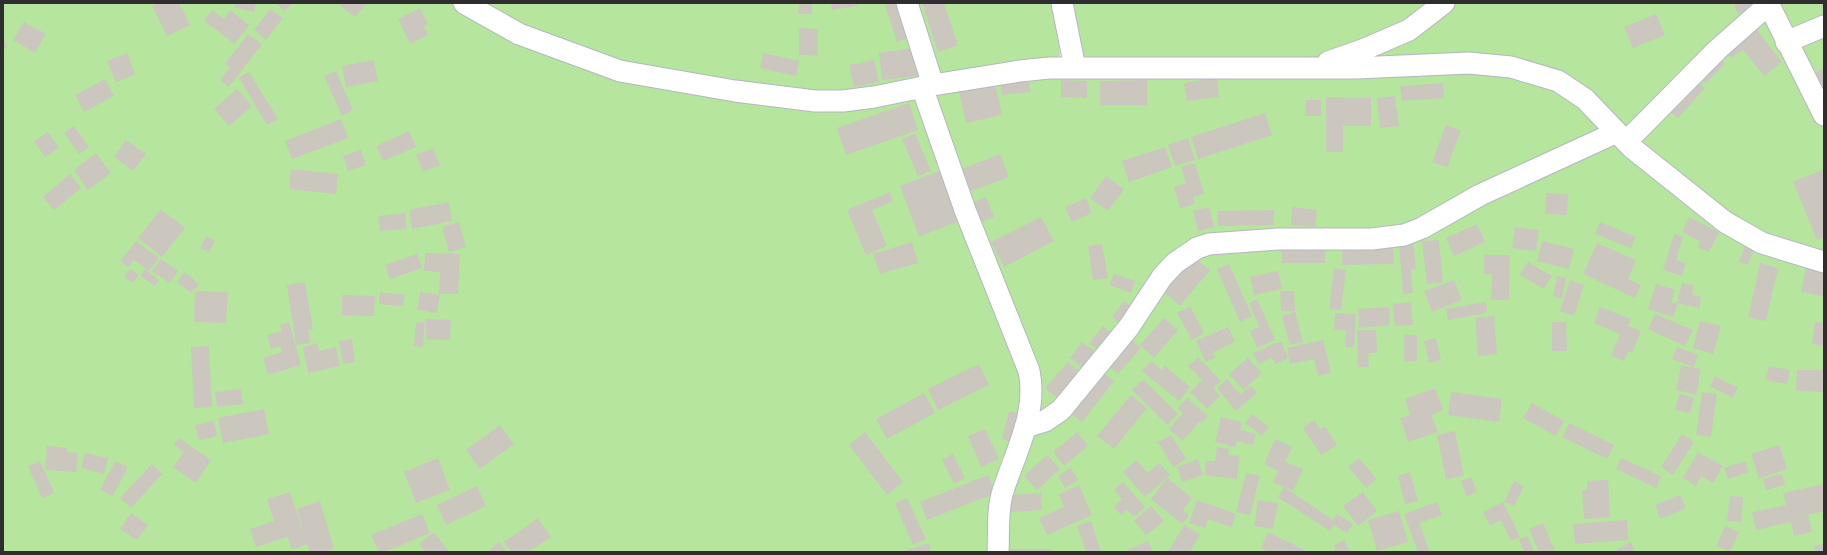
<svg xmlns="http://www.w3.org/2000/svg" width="1827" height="555" font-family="'Fira Sans Condensed',sans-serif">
	<rect width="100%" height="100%" fill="#efe9e1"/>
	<path fill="#b6e59e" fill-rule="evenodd" d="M3,3H1824V552H3ZM1056,21L1073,46L1099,69L999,71L1060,56Z"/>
	<path fill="#cbc7bf" d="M159,3H179L190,25L167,36L152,6Z
		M235,3H256L254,12L234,7Z
		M276,3H293L284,11Z
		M342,3H366L356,17L340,6Z
		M799,3H812V14H798Z
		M831,3H857V6L832,10Z
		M892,3H904L915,36L897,42L885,5Z
		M922,3H944L958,45L938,52Z
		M1733,3H1754L1755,6L1738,14Z
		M1820,3H1824V12Z
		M420,8L428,24L424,26L428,35L410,44L398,19Z
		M270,9L283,18L266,40L254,30Z
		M212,10L224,19L230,10L249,25L235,44L204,21Z
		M1656,14L1665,35L1633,48L1624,27Z
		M24,22L46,34L35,53L13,40Z
		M1753,25L1782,62L1764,76L1743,50L1731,58L1723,48Z
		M799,28L818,29V56L799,55Z
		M248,34L262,44L229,87L220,80L230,67L225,64Z
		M3,38L7,47L3,49Z
		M922,47L925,75L882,80L879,53Z
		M127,53L135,74L116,82L107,61Z
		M763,53L799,61L796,76L760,68Z
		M1717,55L1725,64L1706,83L1697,75Z
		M374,60L378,81L346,87L342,66Z
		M874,60L879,82L854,87L849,65Z
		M1824,68V96L1812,75Z
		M336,71L353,110L342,116L324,76Z
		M249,72L278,119L267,125L239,78Z
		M1029,77L1030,92L1002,95L1000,80Z
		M1217,78L1219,97L1187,101L1184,83Z
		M105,79L114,96L84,112L75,95Z
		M994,79L1002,115L966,123L958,88Z
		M1694,79L1705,88L1678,118L1667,109Z
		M1061,80L1087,81V98L1061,97Z
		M1147,80V105H1100V81Z
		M1443,83L1444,98L1402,101L1400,86Z
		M237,89L252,106L229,126L214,109Z
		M1395,96L1399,126L1380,128L1377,98Z
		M1326,97L1371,98V126H1343V152H1326Z
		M1306,100H1321V116H1305Z
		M909,103L918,130L846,155L837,128Z
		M1265,113L1272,135L1198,159L1191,137Z
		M341,119L348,138L292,159L285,141Z
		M1446,125L1461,131L1447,167L1432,162Z
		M74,126L89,147L79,154L64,133Z
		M409,131L416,147L383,161L376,146Z
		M48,132L59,148L45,157L34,141Z
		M915,133L931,171L918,176L902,139Z
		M1188,138L1195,160L1175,166L1168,145Z
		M126,140L146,154L133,171L114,157Z
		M1165,147L1172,167L1129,182L1122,161Z
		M433,148L440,165L423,172L416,155Z
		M361,150L366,165L348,171L343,156Z
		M96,153L111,173L88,190L74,170Z
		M1000,154L1009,177L971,191L962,169Z
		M1195,163L1204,194L1193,197L1195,204L1180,208L1174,187L1186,183L1181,167Z
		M291,169L338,174L336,194L289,189Z
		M1824,169V237L1817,240L1793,182Z
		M939,171L959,221L919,237L900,186Z
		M70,174L81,188L54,210L43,197Z
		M1106,176L1124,189L1108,211L1090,198Z
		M890,192L893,201L872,210L887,246L866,255L847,210Z
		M1546,193L1568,194L1567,215L1545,214Z
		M986,197L994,217L979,223L971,203Z
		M1086,198L1092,213L1072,222L1065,207Z
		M449,202L452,221L412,229L409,210Z
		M1209,207L1214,227L1198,231L1193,211Z
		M1292,207L1317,210L1315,227L1291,225Z
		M161,209L185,228L162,257L138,238Z
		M1274,210V225L1218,226V211Z
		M405,213L407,229L380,231L378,216Z
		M1041,217L1054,241L1004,267L991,242Z
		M1689,217L1719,232L1709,252L1698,247L1700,241L1682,232Z
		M459,222L466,247L449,252L442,227Z
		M1600,222L1636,237L1631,248L1595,234Z
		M1477,224L1485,242L1454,256L1446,238Z
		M1515,227L1539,230L1536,251L1512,248Z
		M1674,234L1683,237L1676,260L1686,263L1682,276L1663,270Z
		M206,236L215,241L209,252L200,248Z
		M1439,240L1443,282L1427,284L1422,241Z
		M136,241L159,258L149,271L134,260L128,267L120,261Z
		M1282,241L1325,242V263H1282Z
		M1542,241L1574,249L1569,269L1537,261Z
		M912,242L918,263L880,274L873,254Z
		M1413,243L1416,269L1411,270L1413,293L1403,294L1399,244Z
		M1597,243L1636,260L1628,279L1641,285L1635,298L1583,274Z
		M1102,244L1108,278L1093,280L1088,246Z
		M1393,246L1394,264L1342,265V247Z
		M1745,246L1754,249L1748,265L1739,262Z
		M425,253L460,254L458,294H439L440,272L424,271Z
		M417,254L422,268L390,279L385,265Z
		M1191,255L1210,270L1180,306L1161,290Z
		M1484,255H1510L1509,300H1491L1492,274H1484Z
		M161,259L178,271L170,283L152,271Z
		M1528,262L1552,276L1544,289L1520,275Z
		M1760,263L1778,268L1766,321L1748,317Z
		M1229,264L1252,316L1240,322L1217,269Z
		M1806,267L1824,270V296L1801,292Z
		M1334,268L1346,270L1341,310L1329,309Z
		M130,269L139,275L133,283L124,277Z
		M145,269L159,280L155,286L140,276Z
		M1278,271L1282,289L1254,295L1250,277Z
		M185,272L199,284L191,293L177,282Z
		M1114,274L1135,281L1131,293L1109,285Z
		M1557,276L1566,278L1562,299L1553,296Z
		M1454,280L1462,300L1432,312L1424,291Z
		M1570,280L1584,285L1574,316L1560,311Z
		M305,282L313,330H308L310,343L296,345L287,285Z
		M1682,283L1694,285L1692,295L1701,297L1699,308L1677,303Z
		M1656,284L1675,290L1671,302L1678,304L1673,317L1648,309Z
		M195,291L228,292L226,323L194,322Z
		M1280,291H1294L1295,311H1281Z
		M380,292L405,295L403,306L379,304Z
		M420,292L440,295L437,313L417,310Z
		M342,295L375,296L374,316L342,315Z
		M1257,299L1275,340L1257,348L1250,331L1259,327L1249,303Z
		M1124,301L1134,309L1122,324L1112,317Z
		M1411,302L1413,325L1395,326L1393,304Z
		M1486,302L1487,313L1448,320L1446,309Z
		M1190,306L1204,333L1192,340L1177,313Z
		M1389,307L1390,325L1359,328L1358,309Z
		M1600,307L1631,319L1628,326L1641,331L1632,353L1628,351L1624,361L1611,356L1620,334L1594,323Z
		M1295,312L1303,342L1290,345L1282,316Z
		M1335,313L1356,314L1354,347H1345L1346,330L1334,329Z
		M1655,314L1693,330L1685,346L1648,329Z
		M1494,316L1497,354L1478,356L1475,318Z
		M1164,318L1178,330L1154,358L1140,345Z
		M426,319L451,320L450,340L426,339Z
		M1700,321L1721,326L1713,354L1693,348Z
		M289,322L301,365L268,375L263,358L282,352L280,346L271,349L267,335L282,331L280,325Z
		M416,322L425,323L423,347L414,346Z
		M1552,322H1566L1567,351H1552Z
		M1815,322L1824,323V346L1812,344Z
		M1103,326L1114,335L1101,352L1089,343Z
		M1228,327L1235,342L1213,352L1215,358L1206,362L1196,341Z
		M1357,330H1376L1377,353H1368L1369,367H1358Z
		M1404,335H1417V361H1404Z
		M1127,336L1141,348L1118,374L1104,362Z
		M1436,338L1441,360L1429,363L1424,341Z
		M352,339L355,362L343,364L339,341Z
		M1323,340L1331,373L1318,376L1314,359L1290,364L1287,348Z
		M1281,341L1288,358L1275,364L1272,358L1258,364L1253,353Z
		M1082,342L1098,354L1086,370L1070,358Z
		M317,343L319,351L336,347L340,366L308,373L303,347Z
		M209,346L212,407L194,408L191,347Z
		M1677,347L1698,355L1694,367L1672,359Z
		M1198,357L1221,381L1213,388L1220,396L1207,409L1190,392L1202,380L1188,366Z
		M1248,358L1262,373L1243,390L1229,374Z
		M1151,361L1162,370L1165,366L1190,387L1179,401L1142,371Z
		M1068,362L1082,374L1059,400L1045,388Z
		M979,364L989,385L938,410L928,389Z
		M1681,365L1701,369L1696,395L1676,390Z
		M1769,366L1790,370L1787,384L1766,380Z
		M1098,369L1114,381L1082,422L1066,410Z
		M1797,370H1824V392L1796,391Z
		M1715,376L1738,388L1733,398L1710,386Z
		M1143,379L1178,414L1167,425L1132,390Z
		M1227,379L1240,394L1251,386L1257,393L1236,411L1217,388Z
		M1435,388L1443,410L1431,415L1438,432L1408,442L1400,418L1410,415L1405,399Z
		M241,389L243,404L217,407L215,392Z
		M1451,392L1502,399L1499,422L1448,415Z
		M1702,392L1717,394L1711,437L1696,435Z
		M924,393L935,413L887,439L876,419Z
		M1679,394L1694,398L1690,413L1675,410Z
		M1131,395L1147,408L1114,449L1097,436Z
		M1187,398L1208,416L1202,423L1200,421L1183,441L1169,429L1183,413L1178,408Z
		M1532,403L1564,421L1556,436L1523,418Z
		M264,409L269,434L223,443L218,418Z
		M1009,411L1020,413L1013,442L1002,439Z
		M1252,414L1269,427L1262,436L1245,423Z
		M1221,417L1242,422L1240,430L1256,434L1253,445L1237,441L1235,447L1215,442Z
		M1314,420L1320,429L1325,426L1337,445L1321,455L1303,428Z
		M214,421L217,436L199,440L195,425Z
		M1569,423L1614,445L1607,459L1562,437Z
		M500,425L514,444L480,469L466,450Z
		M985,429L999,459L981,467L968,436Z
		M1455,431L1464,476L1446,479L1437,435Z
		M865,432L903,482L887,495L849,445Z
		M1077,432L1088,446L1064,466L1053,452Z
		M1682,434L1694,442L1673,475L1661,467Z
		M1171,435L1186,459L1173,467L1158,442Z
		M179,438L211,460L196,483L173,467L184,452L174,445Z
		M1275,439L1292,447L1285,462L1303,469L1293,491L1273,482L1278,471L1264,464Z
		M1779,445L1787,469L1759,479L1751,454Z
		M47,446L67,448V452L78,453L76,472L45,470Z
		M1217,447L1229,449L1228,455L1239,456L1237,479L1205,475L1206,461H1215Z
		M1698,452L1723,466L1713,483L1701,476L1696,486L1683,478Z
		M85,453L108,458L104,474L81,468Z
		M953,454L965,478L954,484L942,460Z
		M1047,455L1060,469L1037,490L1024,476Z
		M438,458L450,490L416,503L404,472Z
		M1359,458L1377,479L1366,488L1348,467Z
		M1621,458L1661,476L1656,488L1616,469Z
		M1198,459L1203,475L1182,482L1177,467Z
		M1136,460L1148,473L1159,463L1170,475L1145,497L1123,472Z
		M40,461L54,493L42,498L28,466Z
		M115,461L128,467L113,496L100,490Z
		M1745,461L1749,472L1728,479L1724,468Z
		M152,464L162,474L131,508L120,498Z
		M1071,468L1078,480L1065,488L1058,476Z
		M1410,472L1418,501L1405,504L1398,476Z
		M1246,473L1260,476L1250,515L1236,512Z
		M1782,474L1785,485L1766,490L1763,479Z
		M988,475L996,493L927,520L920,502Z
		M1471,477L1477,492L1466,496L1461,481Z
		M1167,478L1192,498L1183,510L1189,516L1182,524L1151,499Z
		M1608,480L1610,517L1584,519L1582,490H1587V481Z
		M1514,481L1524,486L1514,506L1504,502Z
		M1123,482L1145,507L1134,517L1127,510L1121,515L1114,507L1122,499L1114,490Z
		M1824,484V511L1808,515L1812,532L1794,536L1791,522L1756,530L1752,512L1786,505L1783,493Z
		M1079,485L1092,515L1047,535L1039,518L1064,507L1059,494Z
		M477,486L486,506L446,525L437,505Z
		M1284,487L1333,520L1337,514L1353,524L1347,533L1334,525L1330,531L1278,497Z
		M290,492L304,534L297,509L320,501L334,549L325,552H310L307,544L292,550L287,537L256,547L250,529L274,521L267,499Z
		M1363,492L1377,511L1358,526L1343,506Z
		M1041,493L1042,510L1011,512L1010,495Z
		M1680,495L1686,508L1660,519L1655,505Z
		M1730,496L1743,497L1741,522L1727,521Z
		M907,498L926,539L913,545L895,503Z
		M1197,500L1236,514L1231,527L1208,519L1205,528L1189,523Z
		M1258,500L1278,503L1273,529L1254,526Z
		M1437,502L1442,515L1419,523L1430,552H1418L1404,514Z
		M1503,502L1520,537L1511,541L1501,520L1490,526L1483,512Z
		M1151,506L1164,521L1146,535L1134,521Z
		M1399,511L1408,542L1377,551L1368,520Z
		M131,513L148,525L137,540L120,529Z
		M422,514L430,533L385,552H379L371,535Z
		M538,518L551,537L529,552H511L504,542Z
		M1627,520L1628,540L1575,544L1573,524Z
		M1091,521L1101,552H1086L1077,526Z
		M1543,523L1555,551L1553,552H1539L1529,529Z
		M1184,525L1200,534L1190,552H1168Z
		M1725,526L1739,532L1730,552L1716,546Z
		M434,532L449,552H425L419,544Z
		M1268,532L1308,552H1269L1261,548Z
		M1528,536L1534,552H1524L1519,539Z
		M1344,540L1350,552H1330L1336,549L1334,545Z
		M1148,541L1153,552H1129L1128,550Z
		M499,542L507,552H487Z
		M1631,542L1635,552H1619L1617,549Z
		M929,543L931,552H901Z
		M1824,543V552H1816L1814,547Z
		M1008,549H1052V552H1008Z"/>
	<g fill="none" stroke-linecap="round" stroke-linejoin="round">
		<defs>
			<path id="minor" d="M464,3L519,34L620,71L735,91L815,101H843L874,97L933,85L1020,71L1049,68H1356L1469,63L1511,67L1558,81L1585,99L1631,147L1725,222L1762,243L1824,262
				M907,3L933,85
				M1062,3L1075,68
				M1768,3L1824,115
				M1786,42L1824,26
				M1328,62L1365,49L1409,30L1444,3
				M922,87L965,210L1029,371C1038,413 1015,453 1003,491C997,508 999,534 998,552
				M1626,142L1717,50L1768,5
				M1025,427L1045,421L1061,410L1129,327L1162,277L1175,263L1197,248L1209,244L1278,239H1372L1404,235L1422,228L1480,195L1617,132"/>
		</defs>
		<use href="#minor" stroke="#b4b7c1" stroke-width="23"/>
		<use href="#minor" stroke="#fff" stroke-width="21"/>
	</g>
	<rect width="1827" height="555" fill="none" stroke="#2e2e2e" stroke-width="8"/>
</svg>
